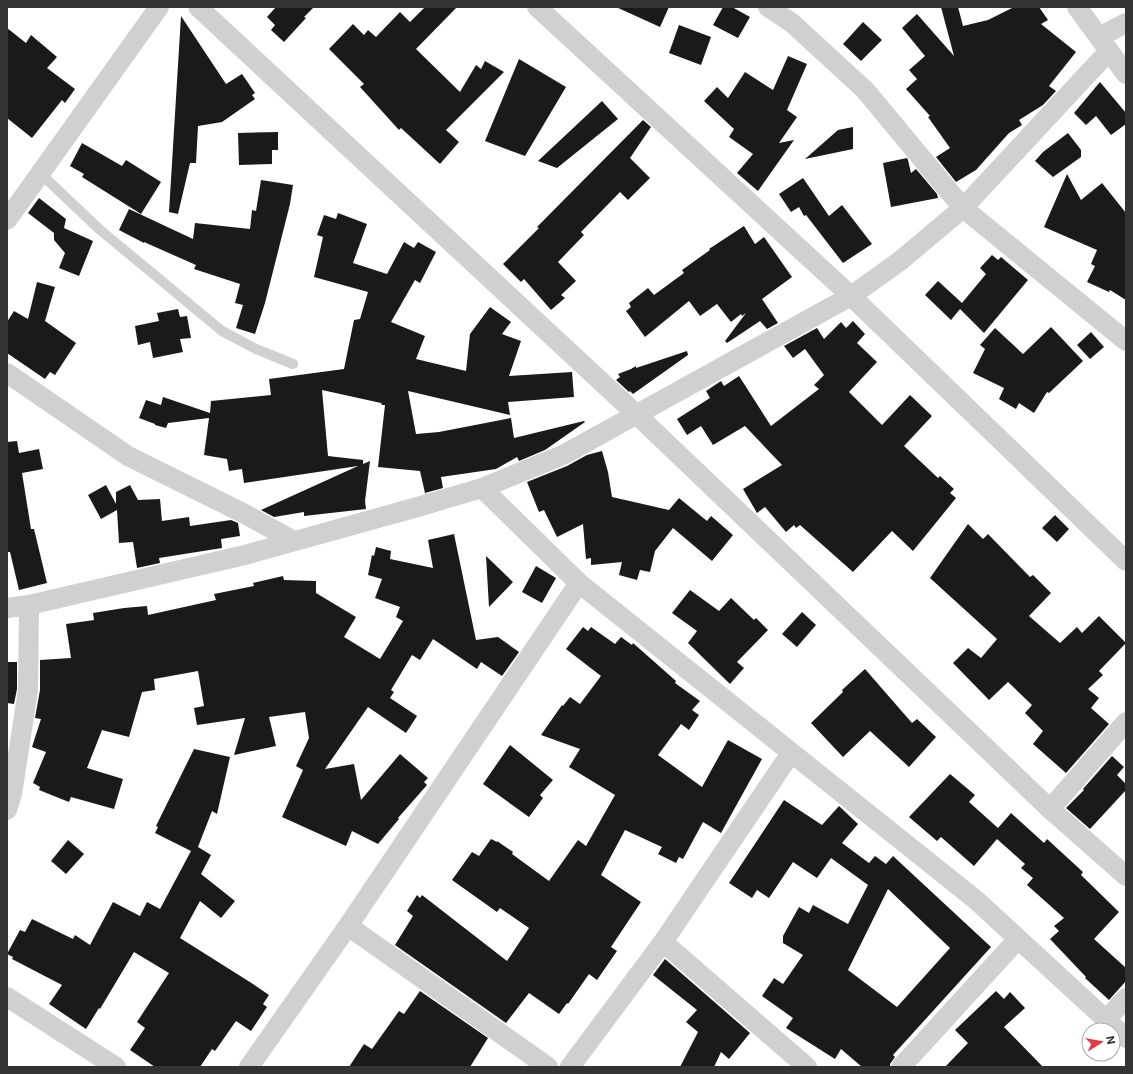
<svg xmlns="http://www.w3.org/2000/svg" width="1133" height="1074" font-family="Inter,sans-serif">
	<rect width="100%" height="100%" fill="#fff"/>
	<path fill="#1a1a1a" fill-rule="evenodd" d="M276,7H314L304,17L306,18L284,42L271,30L275,25L267,17Z
		M425,7H457L416,49L460,92L476,65L481,69L485,61L504,72L446,130L459,142L440,164L401,128L399,130L360,87L364,84L329,49L353,24L364,35L368,30L376,37L400,12L410,22Z
		M616,7H669L660,27Z
		M723,7H732L750,17L738,38L713,25Z
		M941,7H958L963,26L988,20L1014,7H1039L1048,20L1041,24L1076,52L1049,86L1056,91L1043,105L1019,120L1022,125L1009,133L976,170L956,182L936,157L950,148L928,117L930,116L906,89L917,79L909,70L925,56L902,28L917,14L954,56Z
		M181,16L226,84L242,74L255,93L252,95L255,99L222,122L198,126L196,163H190L178,214L169,212Z
		M863,22L882,40L861,61L843,44Z
		M679,25L711,37L701,65L669,53Z
		M7,28L26,43L31,35L57,57L47,68L75,89L65,103L62,100L32,138L7,118Z
		M788,56L807,64L787,110L797,117L779,143L794,140L758,191L737,173L753,154L729,137L734,129L704,101L717,87L728,98L745,72L773,90Z
		M519,59L566,87L525,156L485,141Z
		M1100,82L1126,113V124L1111,135L1096,116L1086,125L1074,113Z
		M602,101L618,119L557,168L538,161Z
		M643,120L651,127L630,158L650,178L628,200L620,192L581,232L584,235L558,262L576,281L561,295L565,298L551,310L524,279L521,282L503,264L539,228L537,227Z
		M853,127V149L805,159L838,130Z
		M278,132V150H272V164L239,165L238,133Z
		M1068,133L1081,150V157L1053,177L1035,161L1043,152Z
		M82,143L122,166L126,160L161,182L141,214L82,177L84,174L70,166Z
		M907,158L908,160L911,173L916,169L937,194L938,198L891,207L883,163Z
		M1067,174L1081,200L1102,183L1126,213V300L1110,290L1109,292L1087,282L1095,266L1091,264L1097,250L1044,227Z
		M803,178L829,216L842,205L872,244L843,263L806,215L804,216L799,207L791,212L779,194Z
		M261,180L293,185L290,204L265,303L255,334L236,328L243,305L235,303L240,284L194,269L196,265L144,242V243L119,230L129,209L193,239L195,223L250,229L252,210L256,211Z
		M39,198L66,219L64,228L93,241L79,276L59,268L65,253L54,240V233L28,213Z
		M338,213L367,224L353,263L387,274L404,242L414,248L418,242L436,252L420,283L415,280L391,322L425,336L416,359L466,371L470,334L490,307L511,322L502,334L521,341L509,376L572,372L574,397L508,402L510,415L408,391L416,434L439,432L511,418L514,438L584,421L585,422L545,450L519,461L517,457L496,469L441,477L443,488L425,493L420,471L378,467L385,405H382L381,403L322,390L328,456L363,460V464L370,461L365,501L366,509L304,516V512L274,517L261,510L358,466L244,483L242,469L229,471L227,459L204,455L209,418L168,423L166,428L155,425V424L139,418L146,400L161,405L163,397L210,413L211,401L271,395L269,379L344,369L354,320L360,319L368,292L314,277L323,237L317,235L324,215L336,219Z
		M744,226L755,244L764,237L792,277L762,299L778,323L767,329L760,321L727,343L725,341L746,313L742,316L741,314L731,322L717,304L700,316L689,301L645,337L626,311L631,307L629,303L648,288L654,295L684,273L682,270L710,250L709,249Z
		M992,255L998,260L1001,257L1028,280L984,333L960,309L951,320L925,295L938,281L962,303L986,274L980,268Z
		M37,282L55,287L45,321L76,343L55,375L50,372L45,379L7,353V322L14,311L28,319Z
		M178,309L180,317L187,316L191,338L180,339L183,352L153,358L150,342L138,345L135,326L159,321L157,313Z
		M853,321L865,334L857,343L877,362L849,392L882,425L910,395L932,416L904,446L938,478L940,476L954,489L950,493L956,498L913,551L892,531L853,572L800,525L796,528L794,525L786,532L765,507L757,513L743,489L782,465L745,426L713,445L701,426L687,435L677,419L710,398L706,391L721,381L724,386L739,376L771,426L819,389L814,385L824,375L805,349L793,358L784,346L817,328L824,339L841,322L846,328Z
		M1051,327L1083,361L1049,393L1047,392L1034,413L1019,403L1016,409L999,399L1004,388L973,373L985,349L980,345L995,328L1023,354Z
		M1091,332L1104,347L1090,359L1077,345Z
		M687,351L688,355L633,394L630,391L629,392L616,380L620,377L618,374L631,369L636,366V368Z
		M17,441L19,453L39,449L43,469L22,473L31,529H34L47,583L19,590L10,552H7V442Z
		M602,451L608,472L612,497L669,510L679,498L707,521L711,516L733,535L712,561L673,528L655,551L650,572L640,570L637,580L619,575L622,562L591,565V558L586,559L583,524L557,537L544,510L539,512L527,482L567,466L587,455Z
		M106,485L116,504V492L130,485L138,500L160,499L162,521L189,517L190,526L231,520L238,523L240,536L221,539L222,548L159,558L160,563L137,568L133,542L119,543L117,510L101,519L88,495Z
		M1055,515L1069,529L1057,542L1042,528Z
		M968,524L983,539L988,534L1030,577L1033,575L1051,593L1029,616L1060,643L1077,627L1082,633L1099,616L1126,643L1099,671L1103,675L1088,689L1099,698L1091,708L1109,724L1066,773L1033,744L1043,731L1025,713L1032,705L1008,682L989,700L953,663L968,648L981,658L997,639L930,578Z
		M454,534L476,640L498,637L519,652L502,676L481,662L477,669L433,639L420,660L412,655L391,690L394,692L390,698L417,716L406,733L368,707L325,769L354,764L361,800L400,754L428,778L424,782L427,785L398,818L399,819L378,844L352,831L346,846L282,817L303,770L296,766L309,738L305,712L269,717L276,746L234,755L245,718L197,725L194,708L204,706L198,671L154,679L155,690L142,692L129,737L102,730L87,768L123,779L114,809L71,797L69,802L39,790L40,787L33,783L46,752L32,747L41,719L35,718L40,690V660L71,658L66,624L94,620L93,613L124,608L147,606L148,615L216,600L214,594L254,586L253,583L283,576L284,580L316,581V593L356,617L344,637L380,659L403,621L396,617L400,607L375,598L382,579L368,575L372,555L374,556L376,547L391,551L390,559L433,568L428,540Z
		M486,556L513,582L489,607Z
		M536,566L556,578L542,603L522,592Z
		M690,590L719,611L731,598L754,620L756,618L768,630L737,662L744,668L730,684L688,643L697,631L672,613Z
		M802,612L816,625L797,647L782,634Z
		M583,627L588,631L591,627L615,644L621,637L632,645L633,643L676,681L675,683L700,701L692,710L699,715L689,730L681,724L658,755L702,787L728,740L762,759L721,833L703,822L683,859L679,857L676,863L658,854L662,847L625,830L601,875L641,902L611,947L617,951L597,980L589,974L568,1004L567,1003L559,1014L529,993L506,1023L395,945L413,916L407,911L417,895L420,898L422,895L507,961L529,928L500,908L497,912L452,880L472,852L479,856L491,839L497,842V841L513,852L512,854L549,881L578,840L586,846L615,795L569,767L580,749L541,735L562,705L563,706L570,697L580,704L601,676L566,649Z
		M7,662H17V689L14,704L7,703Z
		M865,669L912,723L917,719L936,737L909,767L870,731L843,757L811,723L843,692L842,690Z
		M510,745L553,780L540,795L543,798L529,817L483,784Z
		M194,749L230,757L217,814L212,811L198,847L211,855L201,874L235,901L221,918L200,901L180,938L253,984L269,995L263,1004L267,1007L251,1031L236,1021L215,1051L212,1049L200,1067H155L130,1050L145,1028L137,1022L169,973L134,952L100,1009L99,1008L86,1029L49,1004L62,985L12,959L13,957L7,954L20,930L25,932L32,919L73,939L75,935L90,945L113,902L140,916L147,902L160,909L191,851L155,833L158,827L156,826Z
		M1112,756L1124,767L1117,775L1126,784V790L1090,829L1066,808L1084,790L1083,789Z
		M950,774L975,795L969,802L998,828L1011,813L1044,843L1047,839L1083,872L1081,875L1119,912L1094,939L1126,968V981L1109,1000L1085,978L1086,977L1050,939L1059,931L1054,926L1064,918L1027,885L1033,878L1021,868L1025,864L997,839L974,866L941,837L937,841L909,817Z
		M784,800L822,825L839,806L858,824L842,843L869,863L875,856L886,864L893,856L991,947L893,1055L895,1057L890,1064V1067H862L841,1049L835,1059L786,1028L793,1018L762,996L774,978L783,984L803,955L783,943V936L799,907L809,913L813,905L848,924L868,885L831,858L817,878L793,862L769,898L757,890L752,898L729,883ZM888,889L950,948L897,1007L848,970Z
		M68,840L84,854L66,874L51,861Z
		M665,959L750,1033L729,1059L721,1052L714,1067H680L698,1032L686,1022L697,1010L653,975Z
		M420,991L488,1038L470,1067H349L364,1044L372,1049L399,1011L404,1014Z
		M996,991L1004,999L1010,992L1025,1008L1004,1027L1043,1067H945L968,1043L955,1030Z"/>
	<g fill="none" stroke-linecap="round" stroke-linejoin="round">
		<path stroke="#d0d0d0" stroke-width="10" d="M40,173L99,229L222,331L256,349L293,364"/>
		<path stroke="#d0d0d0" stroke-width="20" d="M198,7L636,414L1050,809L1126,876
			M537,7L851,296L1126,561
			M768,7L792,23L865,90L963,208L1126,341
			M1077,7L1126,74
			M1099,37L1126,23
			M7,220L159,7
			M7,373L128,456L243,513L294,541
			M482,488L579,583L976,900L1126,1038
			M7,608L29,605L245,555L421,506L482,488L563,455L851,296L900,261L963,208L1109,51
			M1050,809L1126,722
			M7,810L12,794L28,690L29,605
			M348,926L548,1067
			M663,942L807,1067
			M7,997L116,1067
			M1106,1020L1126,998
			M249,1067L348,926L579,583
			M570,1067L663,942L791,753
			M901,1067L1018,939"/>
	</g>
	<rect width="1133" height="1074" fill="none" stroke="#333333" stroke-width="16"/>
	<g transform="translate(1101 1042) rotate(79)"><circle r="19" fill="#ffffff" stroke="#adadad"/>
	<path d="M0-3L7 15L0 10L-7 15Z" fill="#e63946"/>
	<text y="-6" font-size="11" font-weight="bold" text-anchor="middle" fill="#333333">N</text>
	</g>
</svg>
